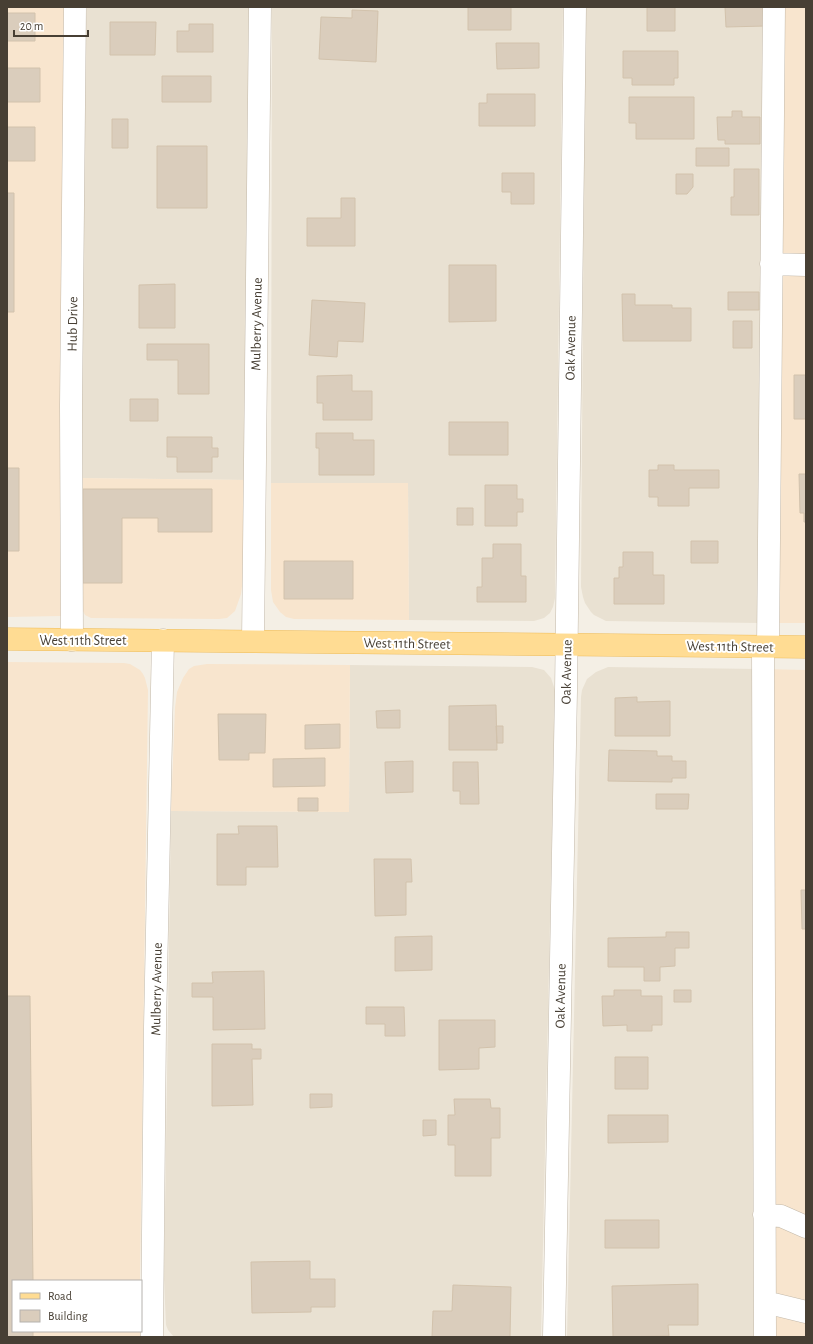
<svg xmlns="http://www.w3.org/2000/svg" width="813" height="1344" font-family="'Alegreya Sans',sans-serif">
	<rect width="100%" height="100%" fill="#f4efe5"/>
	<path fill="#e9e1d2" d="M87,7H250L248,480L80,478V119Z
		M272,7H563L555,598L553,607L550,613L544,618L534,621L409,620L408,483H271Z
		M585,7H766L760,623L606,621L594,615L591,612L585,603L583,597L581,587Z
		M350,665L532,667L544,670L551,678L555,690L541,1337H174L168,1330L166,1325L164,1280L171,811L349,812Z
		M608,667L758,669V1337H567L581,697L582,690L587,679L596,672Z"/>
	<path fill="#f8e5ce" d="M7,7H65L61,616L7,617Z
		M766,7H806V623H760Z
		M80,478L248,480L247,548L241,594L235,611L227,618L219,619L91,618L85,615L82,609Z
		M271,483H408L409,620L294,619L286,617L280,612L273,602L271,590Z
		M7,662L124,663L130,664L140,670L143,674L145,678L148,690L140,1281H13V1331H140V1337H7Z
		M207,664L350,665L349,812L171,811L175,708L177,692L183,678L189,669L194,666Z
		M758,669L806,670V1337H758Z"/>
	<path fill="#dacdbc" stroke="#d2c2ac" d="M468,7H511V30H468Z
		M647,7H675V31H647Z
		M725,7H765L766,26L726,27Z
		M352,10L378,11L376,62L319,59L321,17L352,18Z
		M7,13H35V41H7Z
		M110,22H156L155,55H110Z
		M189,24H213V52H177V31H189Z
		M496,43H539V68L497,69Z
		M623,51H678V78H674V85H632V78H623Z
		M7,68H40V102H7Z
		M162,76H211V102H162Z
		M487,94H535V126H479V103H487Z
		M629,97H694V139H636V123H629Z
		M732,111H742V117H760V144H725V140H718L717,117H732Z
		M112,119H128V148H112Z
		M7,127H35V161H7Z
		M157,146H207V208H157Z
		M696,148H729V166H696Z
		M734,169H759V215H731V197H734Z
		M502,173H534V204H511V192H502Z
		M676,174H693V187L687,194H676Z
		M7,193H14V312H7Z
		M341,198H355V246H307V218H341Z
		M449,265H496V321L449,322Z
		M175,284V328H139V285Z
		M728,292H759V310H728Z
		M622,294H635V305H672V308H691V341H623Z
		M312,300L365,303L363,342L338,341L337,357L309,355Z
		M733,321H752V348H733Z
		M147,344H209V394H178V360H147Z
		M352,375V391H372V420H323V403H317V376Z
		M794,375H806V419H794Z
		M130,399H158V421H130Z
		M449,422H508V455H449Z
		M316,433H353V440H374V475H319V448H316Z
		M167,437H212V448H218V457H212V472H177V457H167Z
		M658,465H674V470H719V488H689V506H658V497H649V470H658Z
		M7,468H19V551H7Z
		M799,474H806V522H804V513H800Z
		M485,485H517V499H523V512H517V526H485Z
		M83,489H212V532H158V518H122V583H83Z
		M457,508H473V525H457Z
		M691,541H718V563H691Z
		M493,544H521V576H526V602H477V587H482V558H493Z
		M623,552H653V575H664V604H614V578H619V567H623Z
		M284,561H353V599H284Z
		M637,697V702L670,701V736H615V698Z
		M496,705L497,750H449V706Z
		M400,710V728H377L376,711Z
		M218,714H266L265,753H249V760H219Z
		M340,724V748L305,749V725Z
		M496,726H503V743H497Z
		M609,750L657,751V756H672V761H686V778H672V782L608,781Z
		M325,758V786L273,787V759Z
		M413,761V792L386,793L385,762Z
		M453,762H478L479,804H460V791H453Z
		M656,794H689L688,809H656Z
		M298,798H318V811H298Z
		M238,826H277L278,867H246V885H217V834H239Z
		M374,859H411L412,882H406V915L375,916Z
		M801,890H806V929H802Z
		M666,932H689V948H675V966L660,967V981H644V967H608V938L666,937Z
		M432,936V970L395,971V937Z
		M264,971L265,1029L213,1030V997H192V983H213L212,972Z
		M614,990H641V996H662V1025H652V1031H627V1025L603,1026L602,996H614Z
		M674,990H691V1002H674Z
		M7,996H30L33,1281H13V1331H33V1337H7Z
		M366,1007H404L405,1036H385V1024H366Z
		M439,1020H495V1047L479,1048V1069L439,1070Z
		M212,1044H252V1049H261V1059H252L253,1105L212,1106Z
		M615,1057H648V1089H615Z
		M310,1094H332V1107L310,1108Z
		M454,1099H490L491,1108H500V1138H491V1176H455V1145H448V1115H455Z
		M608,1115H668V1142L608,1143Z
		M423,1120H436V1135L423,1136Z
		M605,1220H659V1248H605Z
		M310,1261V1279H335V1307H311V1312L252,1313L251,1262Z
		M698,1284V1325H668L669,1336L613,1337L612,1286Z
		M453,1285L511,1287L510,1337H432L433,1311H452Z"/>
	<g fill="none" stroke-linecap="round" stroke-linejoin="round">
		<defs>
			<path id="minor" d="M771,264L806,265
				M72,640L71,406L75,7
				M253,641L260,7
				M763,647L765,1337
				M768,647L774,7
				M764,1215L781,1216L806,1227
				M765,1302L806,1312
				M152,1337L155,1027L163,640
				M554,1337L566,691L575,7"/>
			<path id="major" d="M7,639L806,647"/>
		</defs>
		<use href="#minor" stroke="#c3b9aa" stroke-width="23"/>
		<use href="#major" stroke="#efbc58" stroke-width="23"/>
		<use href="#minor" stroke="#fff" stroke-width="22"/>
		<use href="#major" stroke="#ffdc93" stroke-width="22"/>
	</g>
	<g text-anchor="middle" stroke-width="4" stroke-linejoin="round" paint-order="stroke">
		<g font-size="14" fill="#473f34" stroke="#fff">
			<text transform="translate(72 324) rotate(-89)" y="5">Hub Drive</text>
			<text transform="translate(256 324) rotate(-89)" y="5">Mulberry Avenue</text>
			<text transform="translate(570 348) rotate(-89)" y="5">Oak Avenue</text>
			<text x="83" y="645">West 11th Street</text>
			<text transform="translate(407 643) rotate(1)" y="5">West 11th Street</text>
			<text transform="translate(730 646) rotate(1)" y="5">West 11th Street</text>
			<text transform="translate(566 672) rotate(-89)" y="5">Oak Avenue</text>
			<text transform="translate(156 989) rotate(-89)" y="5">Mulberry Avenue</text>
			<text transform="translate(560 996) rotate(-89)" y="5">Oak Avenue</text>
		</g>
	</g>
	<rect width="813" height="1344" fill="none" stroke="#473f34" stroke-width="16"/>
	<rect x="12" y="1280" width="130" height="52" fill="#ffffff" stroke="#b5b2ae"/>
	<rect x="20" y="1293" width="20" height="6" fill="#ffdc93" stroke="#b5b2ae"/>
	<text x="48" y="1300" font-size="12" fill="#473f34">Road</text>
	<rect x="20" y="1310" width="20" height="12" fill="#dacdbc" stroke="#b5b2ae"/>
	<text x="48" y="1320" font-size="12" fill="#473f34">Building</text>
	<path d="M14 30v6h74v-6" fill="none" stroke="#473f34" stroke-width="2"/>
	<text x="20" y="30" font-size="12" fill="#473f34" stroke="#ffffff" stroke-width="3" paint-order="stroke">20 m</text>
</svg>
